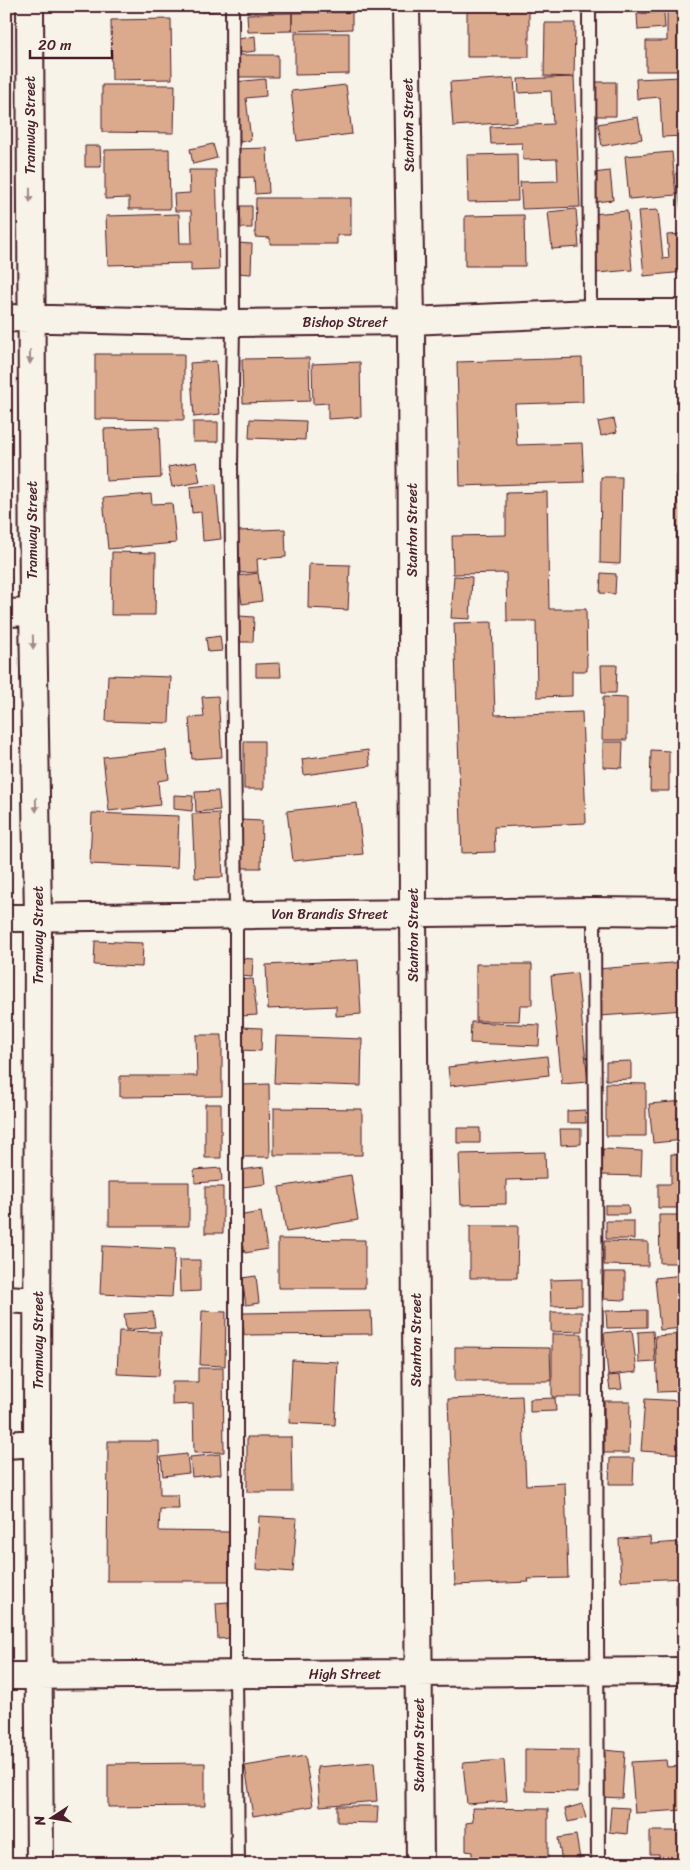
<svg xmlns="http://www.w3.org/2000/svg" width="690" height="1870" font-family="Sriracha,sans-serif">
	<rect width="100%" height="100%" fill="#f7f3e8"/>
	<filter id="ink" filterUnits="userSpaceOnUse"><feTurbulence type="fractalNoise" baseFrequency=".02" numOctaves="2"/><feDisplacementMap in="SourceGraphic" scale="10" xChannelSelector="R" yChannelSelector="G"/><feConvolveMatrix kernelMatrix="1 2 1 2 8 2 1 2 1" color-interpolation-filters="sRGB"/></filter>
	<g filter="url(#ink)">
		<path fill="#dbaa8d" stroke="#4a1f2b" d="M200,6H218L219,11L201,12Z
			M563,6H576V11L563,12Z
			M595,6H617V11L596,12Z
			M467,7H529V57H467Z
			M667,11L684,12V71H646V41H667Z
			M352,12V29L292,31V13Z
			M664,12L665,28L638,30L637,14Z
			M292,13V31L248,32L247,14Z
			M171,19L172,79L112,80L111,20Z
			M545,23H575L574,77L544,76Z
			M295,33H349V74L295,75Z
			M255,36L256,51L240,53L239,39Z
			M239,55H278V77H239Z
			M574,77L580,207L522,209L520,182L558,181L557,159L523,160L522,143L491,144L490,127L553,124L551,91L519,93L518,79Z
			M681,77L682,98H684V136L662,137L660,97L637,99L636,79Z
			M514,78L517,122L453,126L450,82Z
			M265,79L266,96L246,98L251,140L240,142L234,82Z
			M596,82H616V116H596Z
			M102,85H175L174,133L102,132Z
			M346,85L352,134L297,141L291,91Z
			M638,117L642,139L602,146L598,124Z
			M213,144L217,158L193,164L190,149Z
			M85,146H100L101,167H85Z
			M267,148L269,193L255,194L254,177L235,178L234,149Z
			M169,149L170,209H129V198L105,199V150Z
			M672,152L676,195L629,199L625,156Z
			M517,154L518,201L468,202L467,155Z
			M189,170H216L219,270L191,271V263L108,265L106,216L179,214L180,243H192L191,211H175L174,194L190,193Z
			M610,171L613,200L595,202L593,173Z
			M676,173H684V209L681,210Z
			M256,198H351V235H337V244H270V238L255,237Z
			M240,206H252V228H241Z
			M576,209L579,247L552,249L548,212Z
			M658,210L663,259L669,258L667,235L683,234L682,222H684V272L644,276L638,211Z
			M627,211L632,270L597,273L592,214Z
			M524,215L525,266H465V216Z
			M237,243L252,244L251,274L236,273Z
			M95,354H184V420L95,419Z
			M309,358L310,401L243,403L242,359Z
			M582,358L583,402L515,404L517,445L582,443L584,482L460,486L457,362Z
			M216,361L220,414L194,417L190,363Z
			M360,362L361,417L328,419V403L313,404L312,364Z
			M250,419L306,421L305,440L249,438Z
			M614,419L617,432L601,436L598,422Z
			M193,422H218V442H193Z
			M159,427L161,478L106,481L104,429Z
			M196,462L200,482L172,487L168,467Z
			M677,475H684V583H676Z
			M601,477H622L620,564L600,563Z
			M216,484L221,539L203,541L201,512L192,513L190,487Z
			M547,492L549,609H586L587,671H572V696L537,697L536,621H507L506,573L453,574L452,536L506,535V493Z
			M151,494L152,504L172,503L176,543L108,549L103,498Z
			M285,529L286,557L257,559L258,572L240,573L238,531Z
			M112,552L156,553L155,615H111Z
			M309,564L350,565L348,610L308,608Z
			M258,573L262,601L242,604L238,576Z
			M601,573L616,574L615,594L600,593Z
			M454,576L472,577L470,619L451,618Z
			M239,616L254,617L253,642H239Z
			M492,622L495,715L582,712L586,823L494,827L495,852L462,853L454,623Z
			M220,636L222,651L208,652L206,638Z
			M280,663L281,677H256V664Z
			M601,665H617L616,693H602Z
			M108,675L171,677L169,723L106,721Z
			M218,696L222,757L192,759L189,718L204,717L202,697Z
			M603,697L627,698V740H602Z
			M244,741H264V789H244Z
			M603,742H623L622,768L603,767Z
			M166,750L169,779L158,781L160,805L109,811L103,757Z
			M368,750L370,766L304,775L302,759Z
			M651,750L669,751V791H650Z
			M218,791L220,810L196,812L195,792Z
			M174,795L193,796L192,811L174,809Z
			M357,803L363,854L293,861L287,811Z
			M92,813L179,816L177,868L90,864Z
			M219,813L223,877L195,878L192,814Z
			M240,820L262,821L261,868H239Z
			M95,941L143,943L142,967L94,965Z
			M240,958L253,959L252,977L240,976Z
			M358,960L361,1014L336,1016V1006L268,1009L266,965Z
			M684,962V1010L600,1016L597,969Z
			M476,964H532V1005H520L519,1021H476Z
			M577,973L588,1082L562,1084L551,976Z
			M253,979L257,1015L241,1016L237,980Z
			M471,1022L540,1025L539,1046L470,1043Z
			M240,1027L262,1028L261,1051L239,1050Z
			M196,1035H222V1096L120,1097V1076H197Z
			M276,1036L362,1039L361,1086L274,1083Z
			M547,1056L549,1075L450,1086L448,1067Z
			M631,1061V1079L606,1080V1062Z
			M606,1083L646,1084V1136H606Z
			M269,1084L270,1157H243L242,1085Z
			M684,1101V1140L653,1143L649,1104Z
			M205,1104H221V1158H205Z
			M274,1108L362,1109V1155H274Z
			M585,1110L586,1123H567V1111Z
			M457,1128H480V1143H457Z
			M560,1129H581V1144L561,1145Z
			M603,1149L642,1151L641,1176L602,1175Z
			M545,1152L546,1179L506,1180V1204L461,1205L459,1154Z
			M671,1154L684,1155V1208H658V1184H671Z
			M264,1167L266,1184L243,1187L241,1170Z
			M221,1168L222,1181L195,1183L194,1170Z
			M351,1175L358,1220L286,1232L279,1187Z
			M109,1182H189V1226H109Z
			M205,1187H223V1233H205Z
			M605,1205H628L629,1214H605Z
			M261,1212L267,1249L245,1253L238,1216Z
			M659,1215H684V1263H660Z
			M606,1221H634V1239H606Z
			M470,1226H518L517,1278H470Z
			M278,1239L365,1240V1288H278Z
			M604,1241L648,1242V1266L604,1265Z
			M102,1246L175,1249L172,1297L100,1294Z
			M179,1260H200V1291L180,1292Z
			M604,1272H625V1300L603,1299Z
			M684,1275V1328L660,1330L655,1278Z
			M256,1276L259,1303L246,1305L242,1278Z
			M582,1279V1305L551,1306L550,1280Z
			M647,1310V1327L607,1328L606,1311Z
			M202,1311L226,1312L225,1366L200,1365Z
			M371,1311L372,1334L244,1335L243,1313Z
			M153,1312L155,1327L126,1330L124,1314Z
			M551,1312H582V1331L551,1332Z
			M632,1330L637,1372L608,1375L604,1333Z
			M119,1331L161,1332L159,1376L117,1374Z
			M653,1331L655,1362L639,1363L638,1332Z
			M552,1334H582V1397H552Z
			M684,1334V1391L658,1392L655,1336Z
			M455,1347L550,1348L551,1381H455Z
			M292,1360L338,1362L335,1425L289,1423Z
			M198,1368H223L224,1452L194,1453L193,1404L172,1405V1382H198Z
			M620,1375L622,1389L610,1390L608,1376Z
			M522,1396L526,1485L565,1483L568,1578L528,1579L529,1582L455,1585L448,1399Z
			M555,1398L556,1411L530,1412V1399Z
			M645,1399L684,1401V1454L641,1451Z
			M604,1401H630L629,1453H604Z
			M247,1437H291L292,1492H247Z
			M108,1441H159L160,1495H178L179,1509H160L159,1531L230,1532V1581H107Z
			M187,1454L189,1473L163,1476L161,1457Z
			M220,1454L221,1474L192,1477L190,1457Z
			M610,1458H634L633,1484H609Z
			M678,1509H684V1578L621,1581L619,1539L650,1537L651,1544L680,1542Z
			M259,1516L297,1518L293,1572L256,1569Z
			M676,1583H684V1606H676Z
			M228,1602L230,1638L218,1639L216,1603Z
			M525,1749L578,1750V1792L525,1791Z
			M603,1750L625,1752L622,1798L601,1797Z
			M305,1756L313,1806L253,1816L245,1766Z
			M504,1760L507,1801L467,1804L463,1763Z
			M666,1760L667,1767L684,1766V1810L635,1813L631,1762Z
			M374,1762L377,1801L320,1806L317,1767Z
			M205,1763V1806L108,1807V1764Z
			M582,1804L586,1818L568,1822L565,1809Z
			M337,1806H378L377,1823L337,1822Z
			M611,1807L629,1808L627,1834L609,1832Z
			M472,1808L548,1809V1864H472V1852L466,1851V1823L473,1822Z
			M650,1831H684V1864H659V1854H650Z
			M576,1835L580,1859L562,1862L558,1838Z
			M634,1859V1864H604V1861Z"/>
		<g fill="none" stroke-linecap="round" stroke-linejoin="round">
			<defs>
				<path id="service" d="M232,6L233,323L231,466L236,914V1674L238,1864
					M589,6L590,313
					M594,911L598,1864"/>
				<path id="minor" d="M30,6L33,612L38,917L37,1443L40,1864
					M406,6L411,321L413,914L420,1864
					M6,318L233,323L411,321L590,313H684
					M6,613L33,612
					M6,918L594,911L684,912
					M6,1299L38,1301
					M6,1445L37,1443
					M6,1676L684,1671"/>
			</defs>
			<use href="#service" stroke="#4a1f2b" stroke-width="16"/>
			<use href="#minor" stroke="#4a1f2b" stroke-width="30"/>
			<use href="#service" stroke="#f7f3e8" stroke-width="12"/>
			<use href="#minor" stroke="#f7f3e8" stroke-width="26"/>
		</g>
		<defs><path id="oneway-solid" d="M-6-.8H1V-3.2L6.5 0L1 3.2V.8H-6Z" transform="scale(1.25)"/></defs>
		<g fill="#a0898a">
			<use href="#oneway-solid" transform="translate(30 195) rotate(90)"/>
			<use href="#oneway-solid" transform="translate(30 357) rotate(90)"/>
			<use href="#oneway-solid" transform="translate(33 642) rotate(89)"/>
			<use href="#oneway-solid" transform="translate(36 805) rotate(89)"/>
		</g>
	</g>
	<g text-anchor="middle" stroke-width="4.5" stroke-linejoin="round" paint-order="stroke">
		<g font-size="14" fill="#4a1f2b" stroke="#f7f3e8">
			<text transform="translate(30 125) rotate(-90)" y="5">Tramway Street</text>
			<text transform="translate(408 125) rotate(-91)" y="5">Stanton Street</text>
			<text x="345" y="327">Bishop Street</text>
			<text transform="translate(32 530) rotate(-90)" y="5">Tramway Street</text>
			<text transform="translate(412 530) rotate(-90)" y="5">Stanton Street</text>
			<text x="330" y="919">Von Brandis Street</text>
			<text transform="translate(38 935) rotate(-90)" y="5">Tramway Street</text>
			<text transform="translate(413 935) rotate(-90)" y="5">Stanton Street</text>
			<text transform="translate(38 1340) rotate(-90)" y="5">Tramway Street</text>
			<text transform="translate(416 1340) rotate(-90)" y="5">Stanton Street</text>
			<text x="345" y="1679">High Street</text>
			<text transform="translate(419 1745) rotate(-90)" y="5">Stanton Street</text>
		</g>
	</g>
	<rect width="690" height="1870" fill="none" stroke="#f7f3e8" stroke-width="25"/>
	<rect x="12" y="12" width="665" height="1845" fill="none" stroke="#4a1f2b" stroke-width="2" filter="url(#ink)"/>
	<g transform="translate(52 1818) rotate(258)" stroke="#f7f3e8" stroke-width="4" paint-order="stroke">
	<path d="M0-4L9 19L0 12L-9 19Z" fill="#4a1f2b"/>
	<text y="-8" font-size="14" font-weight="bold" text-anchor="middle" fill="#4a1f2b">N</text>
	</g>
	<path d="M30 50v8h82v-8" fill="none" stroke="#4a1f2b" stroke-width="2.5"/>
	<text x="38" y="50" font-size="15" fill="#4a1f2b" stroke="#f7f3e8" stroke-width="4" paint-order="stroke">20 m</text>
</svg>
